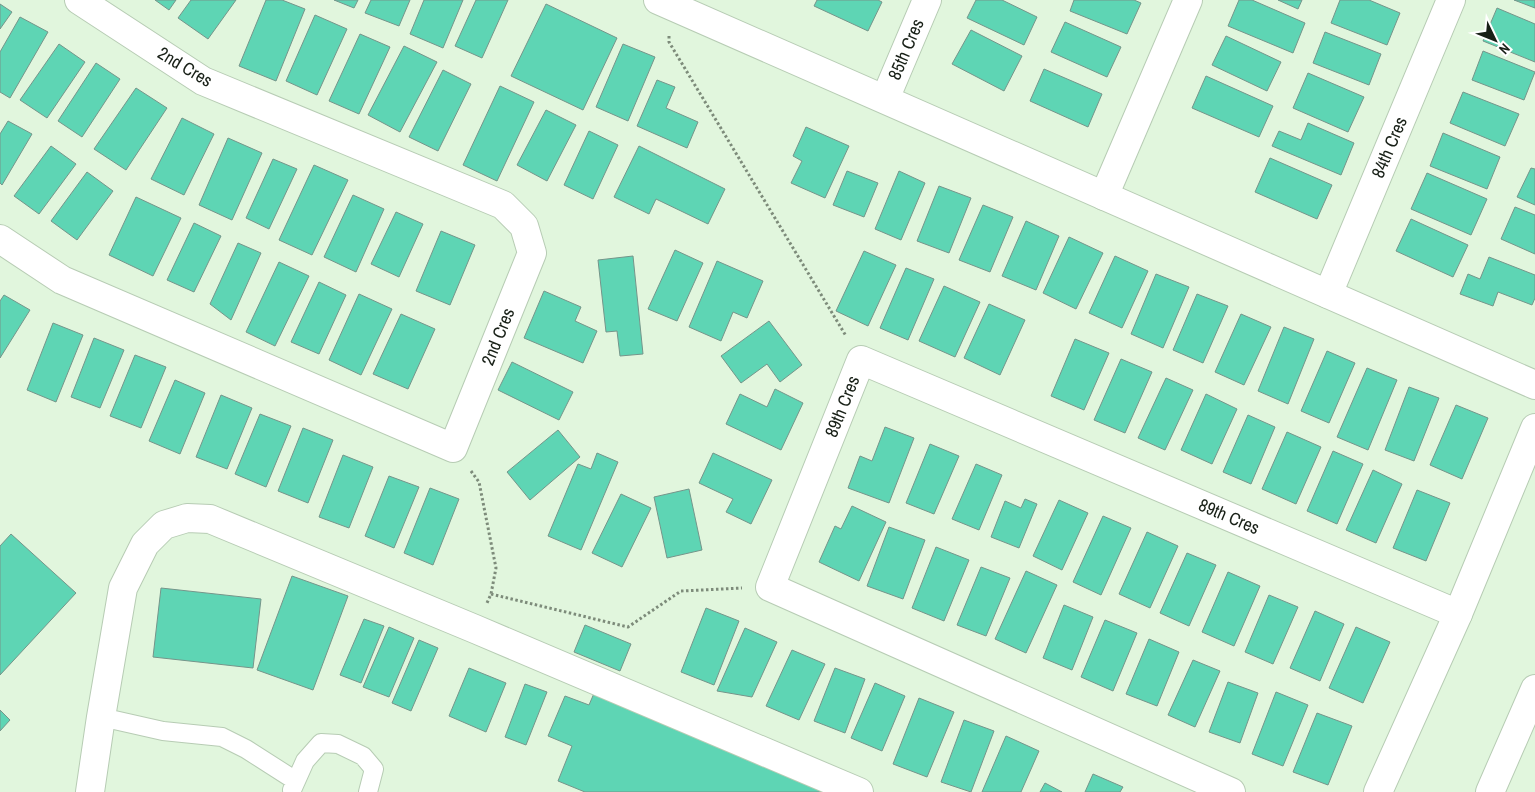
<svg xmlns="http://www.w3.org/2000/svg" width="1535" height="792" font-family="'Archivo Narrow',sans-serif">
	<rect width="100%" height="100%" fill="#e1f6dd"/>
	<path fill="#5ed5b4" stroke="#75958a" d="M155,0H176L169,10Z
		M191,0H236L208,39L178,18Z
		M266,0H282L305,9L276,81L239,66Z
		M334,0H358L354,8Z
		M371,0H410L399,26L365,13Z
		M424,0H463L443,48L410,34Z
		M476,0H508L482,58L455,46Z
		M817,0H878L882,2L868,31L814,6Z
		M976,0H1002L1037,17L1024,45L967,18Z
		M1074,0H1134L1141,3L1127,34L1070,11Z
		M1239,0H1252L1305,23L1293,53L1228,26Z
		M1278,0H1302L1298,9Z
		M1340,0H1369L1400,13L1387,45L1331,23Z
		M1514,0H1535V8Z
		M0,4L12,12L0,29Z
		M546,4L617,38L583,110L511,76Z
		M1497,8L1535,24V62L1483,41Z
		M315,15L347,29L317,95L286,81Z
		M20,17L48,32L10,98L0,92V52Z
		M1065,22L1121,47L1107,77L1051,52Z
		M971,30L1022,56L1004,91L952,64Z
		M1325,32L1381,54L1369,85L1313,63Z
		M360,34L390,47L359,114L329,101Z
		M1226,36L1281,62L1267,91L1212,65Z
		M59,44L85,62L47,118L20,100Z
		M623,44L655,57L628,121L596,107Z
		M404,46L437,62L400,132L368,115Z
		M1483,51L1535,72L1524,100L1472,80Z
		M96,63L120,79L82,137L58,121Z
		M1044,69L1102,94L1088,127L1030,101Z
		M443,70L471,84L438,151L409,137Z
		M1308,73L1364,97L1348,132L1293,108Z
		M1206,76L1273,106L1259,137L1192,108Z
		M657,80L675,87L666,108L698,122L687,148L637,126Z
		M500,86L534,102L497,181L463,165Z
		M136,88L167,108L126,170L94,149Z
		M1463,92L1519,114L1505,146L1450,123Z
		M546,110L576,125L547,181L517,165Z
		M182,118L214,134L184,195L151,179Z
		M8,121L32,134L2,185L0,183V134Z
		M1308,123L1354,143L1341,175L1272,146L1279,131L1301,140Z
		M806,127L849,146L825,198L791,183L802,161L793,156Z
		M589,131L618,145L593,199L564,185Z
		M1443,133L1500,157L1487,189L1430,166Z
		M228,138L262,153L232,220L199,205Z
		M51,146L76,164L39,214L14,196Z
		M639,146L725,189L708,224L656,199L649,214L614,197Z
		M1270,158L1332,185L1317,219L1255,192Z
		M273,159L297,169L269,229L246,218Z
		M314,165L348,180L312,255L279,240Z
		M1531,168L1535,169V205L1517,197Z
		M847,171L878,183L864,217L833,205Z
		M899,171L925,183L901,240L875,229Z
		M87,172L113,191L77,240L51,221Z
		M1427,173L1487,199L1471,235L1411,209Z
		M939,186L971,198L949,253L917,241Z
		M353,195L384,209L356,272L324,257Z
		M136,197L181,218L153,276L109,255Z
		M983,205L1013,217L990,272L959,260Z
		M1515,207L1535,215V254L1501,239Z
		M396,212L423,224L399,277L371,264Z
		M1411,219L1468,245L1453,277L1396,251Z
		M1026,221L1059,236L1036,290L1002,276Z
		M194,223L221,236L194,292L167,280Z
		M441,231L475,245L450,305L416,291Z
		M1069,237L1103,253L1076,309L1043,293Z
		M238,243L261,253L231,320L210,304Z
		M675,250L703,263L677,321L648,309Z
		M864,251L896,265L868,326L836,311Z
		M633,256L643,354L620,356L617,331L606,332L598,260Z
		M1115,256L1148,271L1122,328L1089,313Z
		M1489,257L1535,275V298L1532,305L1498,292L1493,306L1460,294L1468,274L1480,279Z
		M717,261L763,281L747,318L733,312L721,341L689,327Z
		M279,262L309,276L275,346L246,332Z
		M906,268L934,279L908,340L880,328Z
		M1156,274L1189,287L1163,348L1131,334Z
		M319,282L346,295L319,354L291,342Z
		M944,286L980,302L955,357L919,341Z
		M544,291L581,307L575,321L597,331L583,363L524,338Z
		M359,294L392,309L361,375L329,360Z
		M1197,294L1228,306L1203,363L1173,350Z
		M4,295L30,310L0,358V301Z
		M989,304L1025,320L1000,375L964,358Z
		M401,314L435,329L408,389L373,374Z
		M1241,314L1271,327L1244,385L1215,372Z
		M769,321L802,365L780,382L767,364L741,383L721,356Z
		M53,323L83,335L56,402L27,390Z
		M1284,327L1314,339L1288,404L1258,391Z
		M94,338L124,350L100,408L71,397Z
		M1075,339L1109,353L1084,410L1051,396Z
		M1327,351L1355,363L1329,423L1301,411Z
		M135,355L166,367L141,428L110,416Z
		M1121,359L1152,372L1125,433L1094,420Z
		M512,362L573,392L559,420L498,390Z
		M1367,368L1397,380L1368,450L1337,437Z
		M1166,378L1193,390L1165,450L1138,438Z
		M175,380L205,393L180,454L149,441Z
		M1409,387L1439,398L1414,461L1385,450Z
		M775,389L803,403L781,450L726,424L740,394L767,407Z
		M1206,394L1237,409L1212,464L1181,450Z
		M221,395L252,408L227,469L196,457Z
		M1456,405L1488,418L1462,479L1430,465Z
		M260,414L291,426L266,487L235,474Z
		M1248,415L1275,427L1251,484L1223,472Z
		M885,427L914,438L889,503L848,488L860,456L872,461Z
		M303,428L333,440L308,503L278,491Z
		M558,430L580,457L530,500L507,472Z
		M1287,432L1321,447L1296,504L1262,489Z
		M930,444L959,456L934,514L906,503Z
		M1333,451L1363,464L1337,524L1307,511Z
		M597,453L618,462L581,550L548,536L578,464L591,469Z
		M713,453L772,480L751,524L726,512L733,499L699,483Z
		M343,455L373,467L349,528L319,517Z
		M976,464L1002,475L979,530L952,519Z
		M1373,470L1402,484L1376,543L1346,530Z
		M389,476L419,487L394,548L365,536Z
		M430,488L459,499L433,565L404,553Z
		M689,489L702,550L667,558L654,497Z
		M1417,490L1450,503L1426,561L1393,548Z
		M621,494L651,508L622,567L592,553Z
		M1025,499L1037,504L1019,548L991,537L1005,501L1021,508Z
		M1059,500L1088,513L1062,570L1033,556Z
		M852,506L886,522L859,581L819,562L835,526L841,529Z
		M1103,516L1131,528L1101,595L1073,582Z
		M889,527L925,540L903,599L867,586Z
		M1147,532L1178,546L1150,608L1119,594Z
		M11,534L76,593L0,675V546Z
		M936,547L969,560L944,621L912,608Z
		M1187,553L1216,565L1189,626L1160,613Z
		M981,567L1010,578L986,636L957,625Z
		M1026,571L1057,585L1026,653L995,639Z
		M1228,572L1260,586L1234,646L1202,632Z
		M292,576L348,596L313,690L257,670Z
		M161,588L261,599L253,668L153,657Z
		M1269,595L1298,607L1273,664L1245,652Z
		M1064,605L1093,617L1072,670L1043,658Z
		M706,608L739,621L714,685L681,672Z
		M1315,611L1344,624L1320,681L1290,668Z
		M364,619L384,626L361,683L340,675Z
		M1105,620L1137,633L1113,691L1081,677Z
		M585,625L631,644L620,671L574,652Z
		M389,627L414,638L389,697L363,687Z
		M1356,627L1390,642L1363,703L1329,688Z
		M745,628L777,642L752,697L717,691Z
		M1149,639L1179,652L1157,706L1126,694Z
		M419,640L438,648L411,711L392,703Z
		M792,650L825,664L799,720L766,706Z
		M1193,660L1220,671L1195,727L1168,715Z
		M469,668L506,683L486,732L449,716Z
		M835,668L865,679L845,733L814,721Z
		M1228,682L1258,693L1240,743L1209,732Z
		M875,683L905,696L882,751L851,738Z
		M525,684L547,692L526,745L505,737Z
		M595,691L823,786L821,792H585L558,781L572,746L548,736L565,696L589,705Z
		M1276,692L1308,705L1283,766L1252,754Z
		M919,698L954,712L927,777L893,764Z
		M0,710L10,720L0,731Z
		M1317,713L1352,726L1328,785L1293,772Z
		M964,720L994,731L971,792L941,782Z
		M1006,736L1039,751L1021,792H982Z
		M1093,774L1123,787L1120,792H1085Z
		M1045,783L1062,792H1040Z"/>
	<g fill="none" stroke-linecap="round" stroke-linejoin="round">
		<defs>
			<path id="lane" d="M101,717L163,731L222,737L246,749L296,781
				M292,790L305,761L321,743L338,744L363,756L374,769L368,792"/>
			<g id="street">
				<path d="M658,0L1535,385"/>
				<path id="s1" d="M885,99L927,0"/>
				<path d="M1104,196L1188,0"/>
				<path id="s2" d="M0,239L62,280L453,448L532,253L524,226L503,205L203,81L79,0"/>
				<path id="s3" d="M1328,294L1451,0"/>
				<path d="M90,792L101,717L123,588L145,544L164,525L187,518L210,519L475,629L859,792"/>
				<path id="s4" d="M1231,792L770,587L861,360L1458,614"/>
				<path d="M1378,792L1458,614L1535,428"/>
			</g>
			<path id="secondary" d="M1490,792L1535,689"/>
		</defs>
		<use href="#lane" stroke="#b7ccb4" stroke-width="20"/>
		<use href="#street" stroke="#b7ccb4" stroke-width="30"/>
		<use href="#secondary" stroke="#b7ccb4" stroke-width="30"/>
		<path stroke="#7d8b7a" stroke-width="3" stroke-dasharray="2.5 2.5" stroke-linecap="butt" d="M669,36V42L846,336
			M471,471L479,482L496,568L491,594L487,603
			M491,594L628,627L681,591L742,588"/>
		<use href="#lane" stroke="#fff" stroke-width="18"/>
		<use href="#street" stroke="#fff" stroke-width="28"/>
		<use href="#secondary" stroke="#fff" stroke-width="28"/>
	</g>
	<g text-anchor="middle" stroke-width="4.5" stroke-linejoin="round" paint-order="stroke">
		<g font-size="18" fill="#182017" stroke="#fff">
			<text dy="6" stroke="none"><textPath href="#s1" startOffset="54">85th Cres</textPath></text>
			<text transform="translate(185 67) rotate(31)" y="6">2nd Cres</text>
			<text dy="6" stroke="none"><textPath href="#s3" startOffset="159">84th Cres</textPath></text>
			<text dy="6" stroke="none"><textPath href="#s2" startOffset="620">2nd Cres</textPath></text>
			<text dy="6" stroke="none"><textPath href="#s4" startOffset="699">89th Cres</textPath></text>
			<text dy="6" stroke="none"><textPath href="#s4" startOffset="1149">89th Cres</textPath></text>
		</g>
	</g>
	<g transform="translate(1495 40) rotate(133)" stroke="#ffffff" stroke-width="4" paint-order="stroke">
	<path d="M0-4L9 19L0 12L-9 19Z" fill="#182017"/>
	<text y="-8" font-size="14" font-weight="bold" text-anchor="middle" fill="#182017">N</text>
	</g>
</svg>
